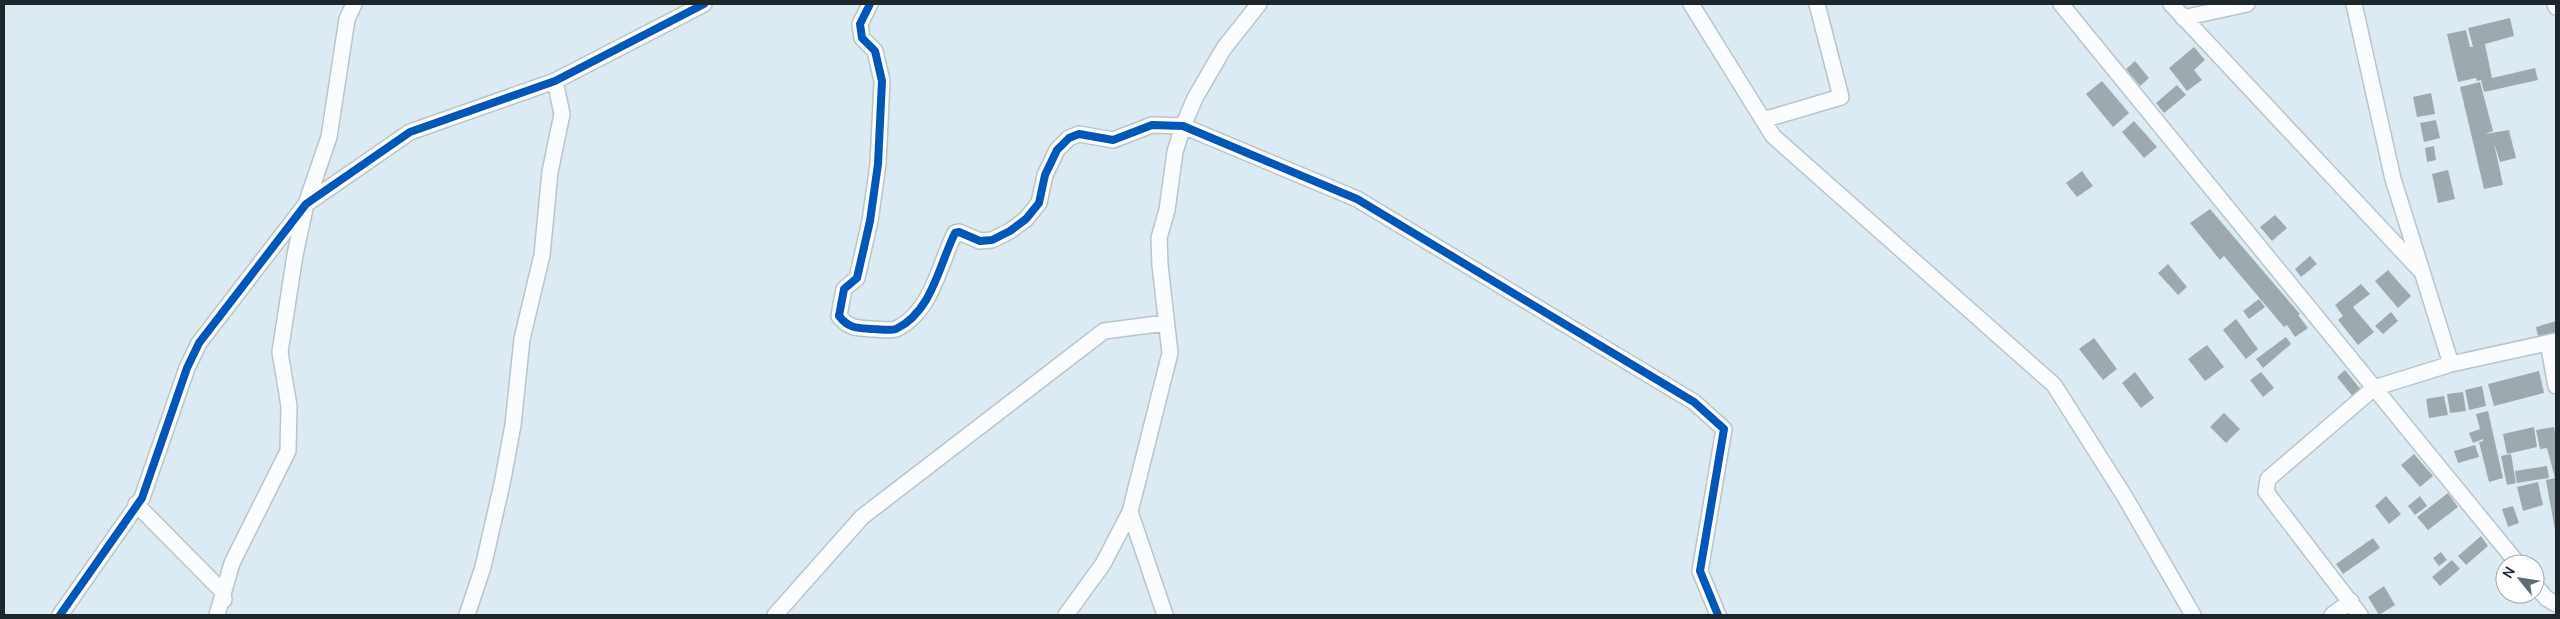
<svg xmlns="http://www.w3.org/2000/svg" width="2560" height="619" font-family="Manrope,sans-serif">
	<rect width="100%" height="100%" fill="#dcebf3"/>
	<path fill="#9ea9af" d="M2510,18L2514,36L2485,44L2492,78L2535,68L2538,80L2484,92L2481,80L2477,81L2476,78L2458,82L2447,34L2466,30L2470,47H2473L2468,28Z
		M2194,47L2205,60L2194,70L2202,80L2187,91L2169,68Z
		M2135,61L2149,78L2140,86L2126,69Z
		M2102,81L2129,113L2113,127L2086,94Z
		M2480,82L2493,131L2485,134L2509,130L2516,158L2500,162L2494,143L2503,185L2484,189L2460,87Z
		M2177,85L2186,95L2164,113L2156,103Z
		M2431,93L2435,114L2417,117L2413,97Z
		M2436,120L2440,138L2424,142L2420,123Z
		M2134,121L2157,147L2144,158L2122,132Z
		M2434,146L2436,160L2427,162L2425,148Z
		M2448,170L2455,199L2438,203L2432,174Z
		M2082,171L2093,186L2077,197L2066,183Z
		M2210,209L2300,314L2298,315L2308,328L2295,337L2287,325L2284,327L2224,256L2220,260L2190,223Z
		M2275,215L2287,228L2272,241L2260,227Z
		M2310,256L2317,264L2301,277L2295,269Z
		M2168,264L2187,287L2178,295L2158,273Z
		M2388,270L2411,296L2398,308L2375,281Z
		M2361,284L2370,294L2353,307L2374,332L2358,345L2338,320L2343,316L2335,305Z
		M2259,299L2265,307L2249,319L2243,311Z
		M2391,312L2398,321L2383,334L2375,326Z
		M2236,319L2258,349L2246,359L2223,330Z
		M2556,321V341L2540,345L2536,327Z
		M2286,337L2291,344L2263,368L2256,359Z
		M2094,338L2117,369L2103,380L2079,349Z
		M2207,345L2224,367L2205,381L2188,359Z
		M2345,370L2362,391L2354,398L2337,377Z
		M2539,371L2544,393L2494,406L2488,384Z
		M2135,372L2154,398L2141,408L2122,383Z
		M2261,372L2274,388L2263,397L2250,380Z
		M2482,386L2486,406L2469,410L2465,390Z
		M2463,392L2466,411L2450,413L2447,394Z
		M2444,396L2448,415L2429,418L2426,399Z
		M2488,411L2503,478L2489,482L2479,442L2483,441V439L2473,443L2469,433L2480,429L2476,414Z
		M2224,413L2240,429L2226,443L2210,427Z
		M2534,427L2537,447L2507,454L2503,434Z
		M2554,427L2556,438L2555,530L2546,480L2555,478L2547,448L2540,449L2536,430Z
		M2475,445L2479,457L2458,463L2454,451Z
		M2414,454L2433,476L2420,487L2401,465Z
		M2511,454L2516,483L2507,485L2501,456Z
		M2547,466L2549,478L2517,483L2515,471Z
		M2538,482L2543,505L2523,511L2517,487Z
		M2448,493L2458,507L2428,530L2417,517Z
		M2386,496L2401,514L2389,524L2375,506Z
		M2420,496L2427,506L2415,515L2408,506Z
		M2513,506L2519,523L2508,527L2502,509Z
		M2481,536L2488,546L2466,565L2458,556Z
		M2373,538L2380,548L2343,574L2336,564Z
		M2441,552L2447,560L2439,566L2433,558Z
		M2452,560L2460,569L2440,586L2432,577Z
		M2384,586L2395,605L2379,615L2368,597Z"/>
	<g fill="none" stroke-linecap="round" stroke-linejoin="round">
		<defs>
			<path id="street" d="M870,4L860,24L862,38L875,51L882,81L878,164L870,221L857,278L844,289L839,316C849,329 858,328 873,329C880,329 890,331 896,329C932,312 939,265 955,233L959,232L980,241L992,240L1010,231L1026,219L1039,203L1045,175L1057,150L1069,138L1079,134L1113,140L1152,125L1183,126L1357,199L1694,402L1724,429L1700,571L1718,615
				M1691,4L1773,136L2054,385L2125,497L2193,615
				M2061,4L2518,564
				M2171,4L2419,269
				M2354,4L2393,179L2451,364
				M2555,4L2556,7
				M2183,18L2247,4
				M1763,120L1841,97L1817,4
				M2548,343L2556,386
				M136,504L223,592L224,600
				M1130,512L1165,615
				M2535,585L2546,598L2556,604
				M60,615L142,498L187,368L199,343L306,204L410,132L555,81L704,4
				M217,615L232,563L288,451L289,406L280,352L295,255L306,204L329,137L347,19L354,4
				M467,615L483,567L502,484L513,425L522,339L542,255L550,172L562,114L555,81
				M775,615L862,517L1104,331L1166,323
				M1066,615L1103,564L1130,512L1170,353L1160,265L1159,238L1167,210L1175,152L1183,126L1195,98L1224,48L1259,4
				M2332,615L2351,601
				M2360,615L2266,492L2268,479L2374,388L2451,364L2556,341"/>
		</defs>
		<use href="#street" stroke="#b9c5cb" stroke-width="18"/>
		<use href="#street" stroke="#fafcfd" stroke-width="15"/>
		<defs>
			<path id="cycleway" d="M870,4L860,24L862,38L875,51L882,81L878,164L870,221L857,278L844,289L839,316C849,329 858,328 873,329C880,329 890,331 896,329C932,312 939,265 955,233L959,232L980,241L992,240L1010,231L1026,219L1039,203L1045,175L1057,150L1069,138L1079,134L1113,140L1152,125L1183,126L1357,199L1694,402L1724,429L1700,571L1718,615
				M60,615L142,498L187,368L199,343L306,204L410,132L555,81L704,4"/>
		</defs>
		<use href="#cycleway" stroke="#fff" stroke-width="11"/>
		<use href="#cycleway" stroke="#0057b8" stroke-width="8"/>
	</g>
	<rect width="2560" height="619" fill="none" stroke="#1c262b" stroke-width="10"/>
	<g transform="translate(2520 579) rotate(300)"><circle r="24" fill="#ffffff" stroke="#a4a8aa"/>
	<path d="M0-4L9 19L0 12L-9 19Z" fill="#5f6b71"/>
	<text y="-8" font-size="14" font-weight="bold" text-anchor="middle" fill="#1c262b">N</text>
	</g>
</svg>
